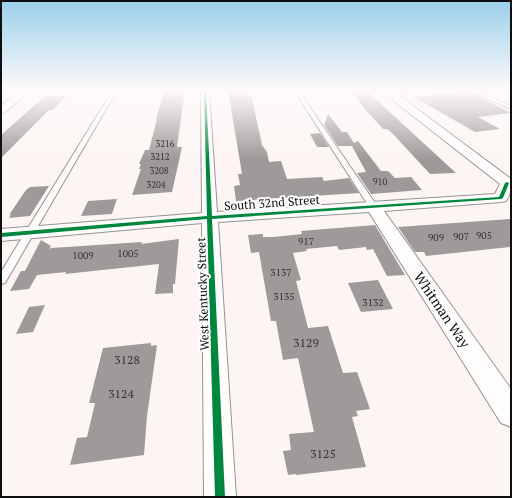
<svg xmlns="http://www.w3.org/2000/svg" width="512" height="498" font-family="'PT Serif',serif">
	<rect width="100%" height="100%" fill="#fcf5f4"/>
	<path fill="#9f9a9a" d="M165,90H185L177,147H182L172,192L132,195L141,169H139L141,164H139L145,150H149L157,119H156Z
		M228,90H246L247,94H251L262,145L267,152L269,162L281,161L287,179L322,177L324,181L349,178L359,193L236,201L234,186L240,185L238,174H242Z
		M351,90H364L368,92L456,173L430,174L393,134L387,129H383L364,108Z
		M468,91L511,113L478,117L500,129L475,132L414,97Z
		M67,95L53,110H49L1,158V135L45,96Z
		M328,114L342,132H347L354,143L358,141L381,171H388L395,178L411,177L422,190L371,194L357,173L366,172L352,146H338L324,125Z
		M310,134L320,133L329,147H317Z
		M49,186L30,216L9,218L11,214L9,215L26,190L30,187Z
		M117,199L112,214L81,216L88,201Z
		M511,219V247L426,256L424,252H415L398,227Z
		M375,225L405,275L387,276L373,249L367,250L366,247L339,250L337,246L306,249L307,251L293,253L301,280L296,281L308,328L328,326L343,373L357,372L370,409L356,411L358,416L352,417L366,467L296,475V474L288,475L283,451L291,450L289,434L314,432L298,358L283,360L276,321H271L259,252L251,253L248,235L263,234V237H274L302,234L301,231Z
		M179,239L175,284H173V293L155,294L159,264L65,274L66,272L37,275L29,289L10,291L21,271H25L41,240L51,246L49,250L51,248L142,242L141,244Z
		M378,280L393,309L361,312L348,283Z
		M45,305L33,332L16,334L29,307Z
		M151,343V346L157,345L147,416L144,455L70,465L77,438L87,437L95,403H89L103,348Z"/>
	<g fill="none" stroke-linecap="round" stroke-linejoin="round">
		<defs>
			<path id="lane" d="M113,90H117L5,283L1,284V272Z
				M294,90H298L377,206L376,208H370Z
				M469,90H474L511,106V109Z"/>
			<path id="street" d="M22,90H31L4,113L1,114V106Z
				M201,90H209L217,212L495,194L500,184L385,94L382,90H416L412,93L397,94L511,179C511,187 511,194 506,201L501,202L384,211L511,389V427L501,423L369,212L218,222L236,497H204L202,223L1,241V229L202,213Z"/>
		</defs>
		<use href="#lane" stroke="#969392" stroke-width="2"/>
		<use href="#street" stroke="#969392" stroke-width="2"/>
		<use href="#lane" fill="#fffefd" fill-rule="evenodd"/>
		<use href="#street" fill="#fffefd" fill-rule="evenodd"/>
		<defs>
			<path id="cycleway" d="M204,90H206L212,216L499,197L505,183L507,182L509,183L503,198L501,199L212,219L225,497H215L207,219L1,237V233L207,216Z"/>
		</defs>
		<use href="#cycleway" stroke="#fff" stroke-width="3"/>
		<use href="#cycleway" fill="#00873e" fill-rule="evenodd"/>
	</g>
	<linearGradient id="sky" x2="0" y2="1"><stop stop-color="#9bcfea"/><stop offset="0.57" stop-color="#fefafa"/><stop offset="1" stop-color="#fefafa" stop-opacity="0"/></linearGradient>
	<rect width="512" height="159" fill="url(#sky)"/>
	<g text-anchor="middle" stroke-width="4" stroke-linejoin="round" paint-order="stroke">
		<g font-size="9" fill="#333232">
			<text x="165" y="147">3216</text>
			<text x="160" y="160">3212</text>
			<text x="159" y="174">3208</text>
			<text x="380" y="185">910</text>
			<text x="156" y="188">3204</text>
		</g>
		<g font-size="10" fill="#333232">
			<text x="484" y="239">905</text>
			<text x="461" y="240">907</text>
			<text x="436" y="241">909</text>
			<text x="306" y="245">917</text>
			<text x="128" y="257">1005</text>
			<text x="83" y="259">1009</text>
			<text x="281" y="276">3137</text>
			<text x="284" y="300">3135</text>
			<text x="373" y="306">3132</text>
		</g>
		<g font-size="12" fill="#0f0f0f" stroke="#fff">
			<text transform="translate(272 203) rotate(-4)" y="4">South 32nd Street</text>
			<text transform="translate(203 294) rotate(-92)" y="4">West Kentucky Street</text>
		</g>
		<g font-size="12" fill="#333232">
			<text x="306" y="347">3129</text>
			<text x="127" y="364">3128</text>
			<text x="121" y="398">3124</text>
			<text x="323" y="458">3125</text>
		</g>
		<g font-size="14" fill="#0f0f0f" stroke="#fff">
			<text transform="translate(442 310) rotate(56)" y="5">Whitman Way</text>
		</g>
	</g>
	<rect width="512" height="498" fill="none" stroke="#0f0f0f" stroke-width="4"/>
</svg>
